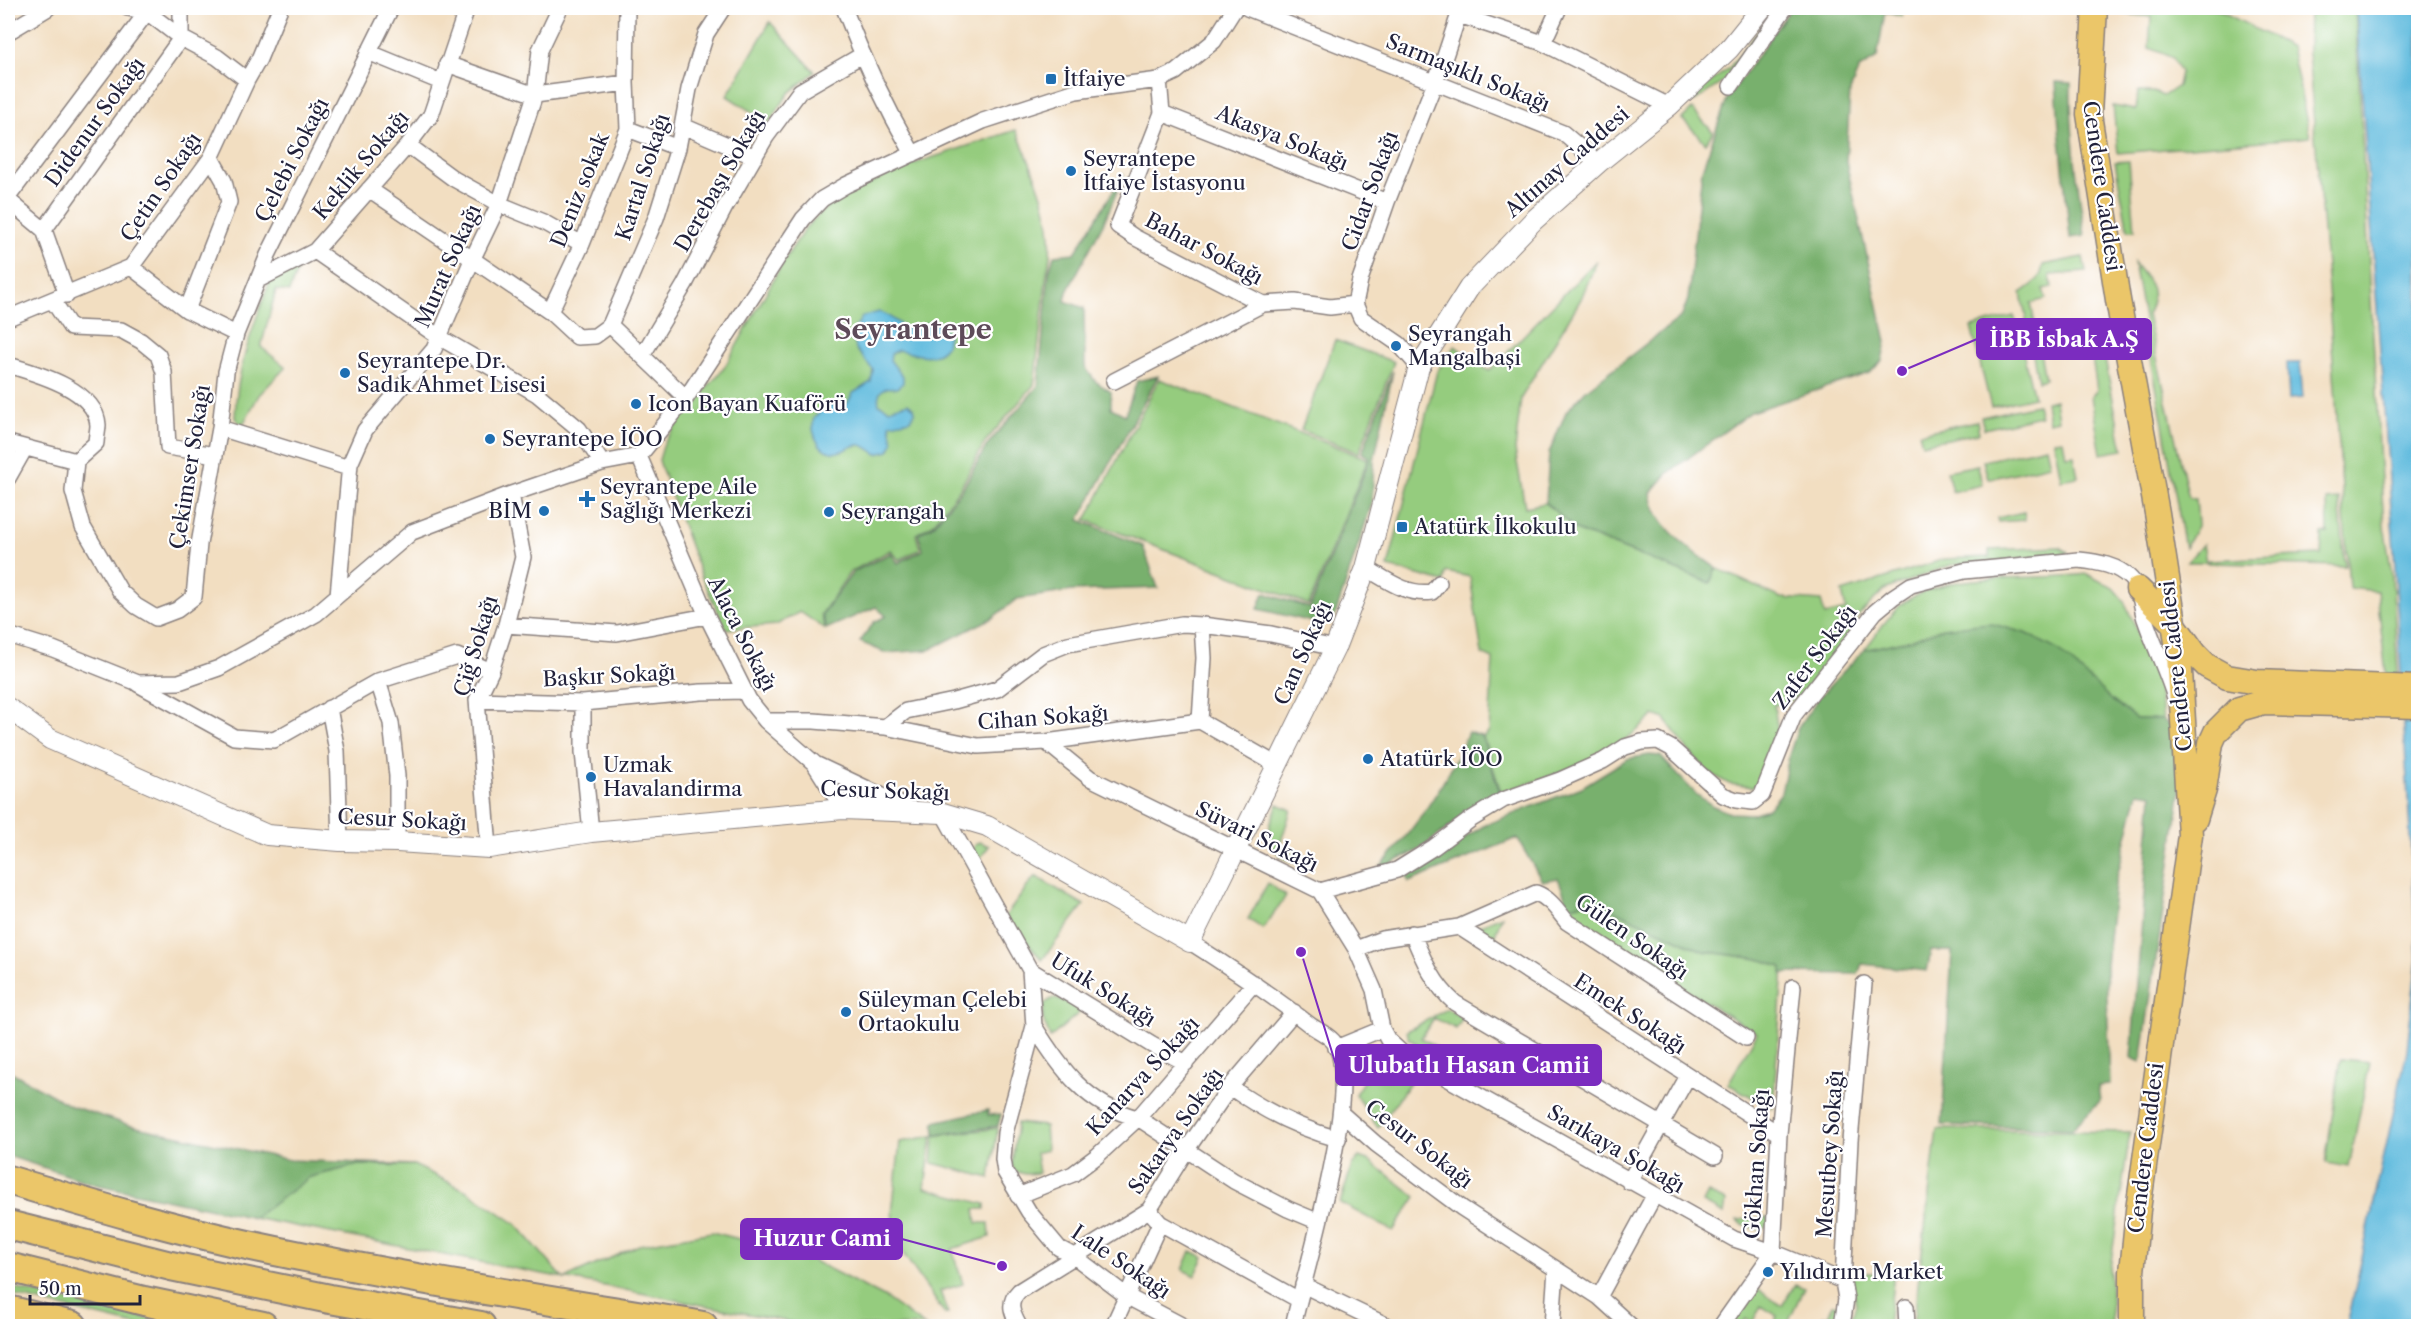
<svg xmlns="http://www.w3.org/2000/svg" width="2426" height="1334" font-family="'Libre Caslon Text',serif">
	<rect width="100%" height="100%" fill="#fff"/>
	<filter id="ink" filterUnits="userSpaceOnUse"><feTurbulence type="fractalNoise" baseFrequency=".0167" numOctaves="2"/><feDisplacementMap in="SourceGraphic" scale="12" xChannelSelector="R" yChannelSelector="G"/><feConvolveMatrix kernelMatrix="1 2 1 2 8 2 1 2 1" color-interpolation-filters="sRGB"/></filter>
	<filter id="wash" filterUnits="userSpaceOnUse"><feTurbulence type="fractalNoise" baseFrequency=".008" numOctaves="4" result="noise"/><feDisplacementMap in="SourceGraphic" scale="24" xChannelSelector="R" yChannelSelector="G"/><feGaussianBlur stdDeviation="1.35" result="paint"/><feColorMatrix in="noise" values="0 0 0 0 0 0 0 0 0 0 0 0 0 0 0 0 0 1.4 0 .05"/><feComposite in="paint" operator="in"/></filter>
	<g filter="url(#wash)">
		<rect width="100%" height="100%" fill="#f2dec1"/>
		<path fill="#95cc7e" stroke="#5c775c" stroke-width="1.5" d="M1776,8L1732,76L1693,102L1689,99L1729,68Z
			M2117,8H2215L2291,47L2310,137L2118,153L2113,106L2136,110L2138,92H2153L2163,96L2178,86L2181,72L2173,58L2149,48L2151,17L2117,13Z
			M2309,8H2355L2380,464L2384,525L2392,575L2398,674L2386,676L2377,591L2349,588L2329,302L2308,52Z
			M770,22L815,72L789,93L769,123L727,96Z
			M1692,109L1713,132L1706,143L1682,119Z
			M1016,130C1034,172 1060,226 1047,272L1034,385L985,442L961,487L933,524L916,534L920,549L899,560L891,550L850,572L821,615L825,629L800,612L776,625L726,629L702,578L662,470L659,460L664,443L680,419L724,368L785,259L806,227L833,201L904,167Z
			M2129,161L2135,230H2128L2115,162Z
			M2083,257L2086,272L2050,275L2052,287L2043,289L2046,299L2031,303L2045,379L2038,381L2021,293C2033,285 2041,280 2043,265Z
			M1597,260L1581,299L1521,398L1515,450L1525,507L1546,503L1576,530L1710,583L1716,568L1781,598L1821,601L1825,615L1846,610L1842,592L1944,559L1989,557V550L2060,547L2068,552L2066,554L1951,565L1884,590L1857,617V623L1802,694L1786,704L1774,705L1779,739L1762,779L1752,787L1729,784L1708,772L1687,749L1665,719L1654,715C1614,757 1555,776 1501,792L1483,737L1489,732L1493,659L1482,654L1470,577L1446,572L1444,582L1388,567L1437,371L1455,346L1489,371Z
			M2134,263C2150,282 2159,290 2147,315L2189,498L2196,499L2198,524L2185,548Z
			M300,264L289,292L276,290L261,347L286,367L259,395L242,426L235,418C236,368 254,324 271,278Z
			M2014,316L2034,397L1991,407L1971,327Z
			M1335,340L1394,362L1359,453L1301,430Z
			M2104,354L2123,450L2101,454L2091,397L2097,390L2092,357Z
			M1159,379L1368,459L1309,605L1086,520Z
			M2055,400L2058,420L2049,422L2046,402Z
			M2037,405L2040,416L1984,429L1981,417Z
			M1977,421L1979,433L1922,444L1919,433Z
			M2063,440L2066,456L2074,455L2078,477L2061,480L2054,441Z
			M2046,447L2050,465L1988,479L1983,461Z
			M1978,465L1982,485L1952,492L1947,471Z
			M2339,499L2345,566L2208,563V560L2321,555L2322,534L2328,533L2327,500Z
			M2024,512L2025,520L1998,522L1997,518Z
			M2203,544L2206,562H2187Z
			M2087,574L2113,588L2124,601L2156,674L2163,719H2136L2114,702L1943,628L1913,639L1864,650C1875,637 1889,614 1902,604C1951,568 2030,582 2087,574Z
			M1278,804L1291,810L1279,848L1305,858L1302,864L1285,859L1268,844L1270,824Z
			M980,842L989,846L976,864L971,851L976,844Z
			M1035,876L1084,905L1042,960L1005,917Z
			M1268,883L1286,896L1263,929L1248,919Z
			M1591,900L1703,951L1759,959L1783,967L1773,1109L1728,1084L1757,1033L1704,1001L1567,911L1569,907Z
			M1502,916L1492,942L1474,933L1476,927Z
			M1053,998L1068,1002L1081,1011L1050,1038L1043,1019L1044,1004Z
			M1447,1009L1463,1018L1456,1029L1434,1018L1421,1038L1443,1051L1439,1058L1409,1039L1407,1031Z
			M2341,1059L2370,1062L2349,1167L2325,1163Z
			M1376,1062L1411,1081L1378,1128L1355,1094Z
			M1017,1123L1045,1126L1047,1150L1036,1153L1039,1173L1025,1174L1014,1171L1012,1165Z
			M998,1128L990,1178L932,1163L934,1136Z
			M1937,1129L2130,1132L2110,1269L2112,1326H1913Z
			M932,1136L925,1188L985,1204V1209H975L977,1223H989L990,1237L952,1249L963,1284L940,1291L948,1314H945L898,1246L892,1213L900,1142Z
			M1359,1157L1370,1161L1416,1197L1393,1231L1340,1203L1352,1165Z
			M358,1165H414L467,1191L516,1224L564,1279L639,1245L712,1232L802,1255L884,1297L925,1326H811L254,1218L310,1177Z
			M1708,1193L1726,1201L1724,1214L1703,1203Z
			M1769,1217L1768,1226L1761,1230L1742,1225L1737,1220Z
			M1191,1251L1204,1257L1195,1276L1183,1270Z
			M1850,1272L1894,1274L1888,1326H1849L1856,1304Z
			M1795,1284L1804,1288L1786,1326H1774L1778,1316L1761,1306L1752,1323L1746,1319L1741,1326H1727L1756,1288L1782,1306Z
			M8,1287L183,1326H139L8,1294Z
			M1833,1304L1839,1305L1834,1326H1810L1812,1322L1819,1324L1823,1316L1828,1317Z"/>
		<path fill="#78b06d" stroke="#4d6954" stroke-width="1.5" d="M1791,8H1903L1902,17L1885,12L1877,58L1859,69L1850,91L1846,162L1886,342L1882,361L1869,373L1751,412L1668,473L1651,493C1655,527 1690,549 1716,568L1710,583L1576,530L1546,503L1549,453L1566,412L1586,390L1682,316L1688,299L1702,170L1727,99Z
			M2056,82L2071,83C2070,134 2078,185 2085,236L2070,238L2059,128Z
			M1123,175H1124L1104,222L1067,292L1065,301L1084,308L1085,367L1095,381L1111,392V408L1125,415L1137,381L1158,376L1079,520L1143,546L1158,588L1072,591L1017,599L992,618L929,650L886,653L860,642L874,622L886,616L876,607L826,629L822,615L853,572L891,553L898,563L923,550L918,534L934,525L963,488L987,445L1038,386L1049,272L1054,255L1075,253Z
			M1393,371L1374,460L1372,503L1334,619L1321,624L1258,609L1264,593L1310,608L1370,458L1362,453Z
			M1989,623L2025,633L2058,650L2114,702L2136,719H2163L2172,729L2181,788L2141,1062L2131,1058L2152,794L2138,792L2115,885L2106,965L2110,1085L2098,1086L2100,1101L2072,1129L1942,1125L1952,951H1931L1927,971L1862,964L1858,974L1782,973V967L1759,959L1703,951L1591,900L1569,907L1558,878L1542,881L1517,838L1409,882L1406,875L1485,825L1582,787L1627,759L1649,755L1660,756L1696,794L1713,806L1730,813L1751,814L1768,809L1781,793L1790,752L1798,728L1819,697L1864,650L1913,639L1943,628Z
			M1468,732L1482,736L1500,793L1477,806L1419,850L1384,867H1380C1416,827 1448,782 1468,732Z
			M8,1070L71,1106L132,1126L290,1160L414,1165H358L310,1177L254,1218L94,1184L8,1156Z
			M988,1110V1115L1001,1114L998,1126L935,1135L934,1122Z"/>
		<path fill="#61bbde" stroke="#426e8c" stroke-width="1.5" d="M2356,8H2418V1316L2416,1326H2347L2407,1050L2417,958L2394,551Z
			M879,312C891,314 903,331 914,330C918,330 922,325 927,323H938L948,335L946,346C934,363 915,353 898,350L891,354L890,360L903,377V383L897,388C885,386 876,390 879,404L889,409L908,403L914,408L915,412L910,420L890,424L893,443L889,451L877,454C871,451 867,446 860,445C852,444 849,449 842,451C822,458 809,435 814,418L825,406L847,404L853,393L871,382L873,370L856,349L853,332L862,317Z
			M2287,363H2300L2303,398L2289,399Z"/>
	</g>
	<g filter="url(#ink)">
		<g fill="none" stroke-linecap="round" stroke-linejoin="round">
			<defs>
				<path id="minor" d="M128,8L147,12L181,38L217,57L247,80
					M844,8C863,59 886,107 913,154
					M1247,8L1563,133L1598,163
					M1459,15L1543,43L1669,106
					M8,32L48,8
					M181,38V8
					M1543,43L1559,8
					M368,52L441,82
					M447,64L535,95L626,83
					M1159,80L1162,113L1118,226L1134,237L1263,304L1295,302L1330,307L1355,304
					M1731,86L1785,8
					M1162,113L1387,202
					M683,126L755,157
					M628,129L678,148
					M408,145L454,179L499,204L543,222L582,244
					M369,189L550,312L577,337L595,336L610,325L686,398
					M8,197L147,12
					M8,200L44,230L67,295
					M44,230L181,38
					M315,251L439,337L537,394L579,429L602,463
					M131,267L187,310
					M258,280L315,251L408,145L431,115L467,8
					M53,301L71,328L121,330L141,341L158,355L164,372L168,447L215,455
					M550,312L582,244L628,129L626,83L627,8
					M8,318L131,267L211,158L247,80L259,59L280,8
					M610,325L656,218L678,148L689,89L706,34L723,8
					M236,334L268,255L391,8
					M642,356L685,284L724,209L766,137L800,91L862,55
					M8,365C35,373 96,389 98,425C98,431 96,437 96,443L76,461
					M1419,367L1399,344L1361,318L1355,304L1360,280L1387,202L1443,62L1461,8
					M1114,381L1263,304
					M220,428L349,468
					M8,443L76,461
					M639,456L707,616L749,700L766,721L814,763L843,809
					M76,461L73,491L83,527L120,591L136,606L156,618L177,610L194,597L199,544L220,428L226,372L236,334L187,310L229,202L224,181L211,158
					M8,478L25,448
					M1366,568C1387,580 1407,596 1432,592L1439,583
					M338,595L350,464L365,430L434,349L472,260L499,204L535,95L540,50L560,8
					M506,625L617,633L707,616
					M8,635L53,649L138,683L179,682L219,668L316,614L412,532L511,494L602,463L639,456L686,398L803,219L822,199L846,185L983,121L1076,91L1159,80L1176,72L1214,41L1235,8
					M378,681L391,723L397,776V842
					M138,684L234,737L274,740L378,681L457,656L491,671
					M477,700L583,703L701,692L744,691
					M583,703V752L591,832
					M329,708L337,751L340,841
					M766,721H814L885,727L978,746L1046,742L1200,721L1277,765
					M1200,721L1204,658L1202,625
					M885,727L906,711L954,701L997,689L1043,654L1068,644L1182,624L1202,625L1271,634L1335,648
					M1046,742L1090,778L1320,891L1356,949L1374,990L1382,1029L1388,1040L1402,1053L1734,1239L1773,1252L1843,1281
					M815,764L910,809
					M943,813L1030,970L1034,1026L1005,1133L1003,1159L1005,1172L1029,1212L1059,1248L1074,1256L1128,1297L1183,1326
					M489,848L477,700L491,671L506,625L523,557L511,494
					M1320,891L1397,870L1434,847L1470,820L1503,800L1560,780L1603,761L1625,747L1642,742L1658,741L1671,748L1723,795L1736,800L1753,802L1762,795L1794,715L1875,612L1893,597L1911,585L1964,571L2079,560C2097,562 2118,565 2131,579C2141,590 2141,606 2145,619C2154,646 2167,671 2175,698
					M1459,927L1779,1134
					M1412,933C1423,959 1433,984 1455,1003L1715,1156
					M1190,942C1231,968 1272,995 1310,1025C1317,1030 1327,1034 1333,1041C1365,1081 1304,1274 1293,1326
					M1356,949L1382,939L1459,927L1536,893C1550,898 1558,911 1567,922L1746,1038
					M1030,970L1152,1045L1186,1063
					M1034,1026C1060,1068 1087,1106 1138,1118L1234,1181L1288,1209L1319,1222
					M1336,1048L1382,1029
					M1230,1087C1264,1111 1298,1128 1338,1139
					M1342,1114L1376,1144L1462,1208L1599,1297L1631,1326
					M1629,1182L1688,1076
					M1018,1196L1073,1174L1097,1156L1138,1118L1254,983
					M1149,1210L1160,1223L1299,1300
					M1303,1285L1388,1326
					M1599,1297L1654,1196
					M1906,1307L1907,1326
					M1019,1326C1012,1313 1007,1303 1019,1291L1149,1210L1187,1149L1230,1087L1294,1012
					M1113,1326L1160,1223
					M1552,1326L1556,1269
					M1721,1326L1773,1252L1779,1134L1793,987
					M1842,1326L1846,1299L1843,1281L1850,1141L1864,984"/>
				<path id="tertiary" d="M8,708L50,739L267,835L340,841L397,842L489,848L591,832L843,809L943,813L987,826L1190,942L1335,648L1366,568L1419,367L1469,288L1533,221L1598,163L1669,106L1729,49L1762,8"/>
				<path id="primary" d="M2095,8L2089,114L2118,300L2157,513L2179,655L2190,835L2138,1210L2132,1272V1326
					M2138,589L2172,622L2195,654L2207,666L2227,677L2257,682L2418,688
					M2195,819L2204,790L2211,743L2216,732L2239,709L2264,702L2418,706"/>
				<path id="motorway" d="M8,1180C89,1204 170,1228 252,1246C401,1278 553,1301 703,1326
					M8,1225L171,1266L330,1299L481,1326
					M8,1267L144,1301L263,1326
					M8,1310L73,1326"/>
			</defs>
			<use href="#minor" stroke="#8a807e" stroke-width="18"/>
			<use href="#tertiary" stroke="#8a807e" stroke-width="22"/>
			<use href="#primary" stroke="#8a807e" stroke-width="27"/>
			<use href="#motorway" stroke="#8a807e" stroke-width="32"/>
			<use href="#minor" stroke="#fff" stroke-width="15"/>
			<use href="#tertiary" stroke="#fff" stroke-width="20"/>
			<use href="#primary" stroke="#ebc669" stroke-width="24"/>
			<use href="#motorway" stroke="#ebc669" stroke-width="28"/>
		</g>
	</g>
	<g fill="#1f6fb2" stroke="#fff" stroke-width="2">
		<rect x="1045" y="73" width="12" height="12" rx="3"/>
		<circle cx="1071" cy="171" r="6"/>
		<circle cx="1396" cy="346" r="6"/>
		<circle cx="345" cy="373" r="6"/>
		<circle cx="636" cy="404" r="6"/>
		<circle cx="490" cy="439" r="6"/>
		<path d="M584 490h6v6h6v6h-6v6h-6v-6h-6v-6h6z"/>
		<circle cx="544" cy="511" r="6"/>
		<circle cx="829" cy="512" r="6"/>
		<rect x="1396" y="521" width="12" height="12" rx="3"/>
		<circle cx="1368" cy="759" r="6"/>
		<circle cx="591" cy="777" r="6"/>
		<circle cx="846" cy="1012" r="6"/>
		<circle cx="1768" cy="1272" r="6"/>
	</g>
	<g text-anchor="middle" stroke-width="4.5" stroke-linejoin="round" paint-order="stroke">
		<g font-size="21" fill="#22223b" stroke="#fff">
			<text transform="translate(1468 73) rotate(22)" y="7">Sarmaşıklı Sokağı</text>
			<text transform="translate(95 122) rotate(-54)" y="7">Didenur Sokağı</text>
			<text transform="translate(1282 138) rotate(22)" y="7">Akasya Sokağı</text>
			<text transform="translate(292 160) rotate(-63)" y="7">Çelebi Sokağı</text>
			<text transform="translate(1567 162) rotate(-41)" y="7">Altınay Caddesi</text>
			<text transform="translate(361 165) rotate(-50)" y="7">Keklik Sokağı</text>
			<text transform="translate(643 177) rotate(-72)" y="7">Kartal Sokağı</text>
			<text transform="translate(720 181) rotate(-60)" y="7">Derebaşı Sokağı</text>
			<text transform="translate(2102 186) rotate(82)" y="7">Cendere Caddesi</text>
			<text transform="translate(161 187) rotate(-56)" y="7">Çetin Sokağı</text>
			<text transform="translate(580 190) rotate(-68)" y="7">Deniz sokak</text>
			<text transform="translate(1370 191) rotate(-70)" y="7">Cidar Sokağı</text>
			<text transform="translate(1204 249) rotate(28)" y="7">Bahar Sokağı</text>
			<text transform="translate(448 266) rotate(-66)" y="7">Murat Sokağı</text>
			<text transform="translate(190 467) rotate(-81)" y="7">Çekimser Sokağı</text>
			<text transform="translate(742 634) rotate(63)" y="7">Alaca Sokağı</text>
			<text transform="translate(476 646) rotate(-73)" y="7">Çiğ Sokağı</text>
			<text transform="translate(1303 653) rotate(-66)" y="7">Can Sokağı</text>
			<text transform="translate(1815 657) rotate(-53)" y="7">Zafer Sokağı</text>
			<text transform="translate(2176 666) rotate(-96)" y="7">Cendere Caddesi</text>
			<text transform="translate(609 676) rotate(-3)" y="7">Başkır Sokağı</text>
			<text transform="translate(1043 718) rotate(-4)" y="7">Cihan Sokağı</text>
			<text transform="translate(885 791) rotate(2)" y="7">Cesur Sokağı</text>
			<text transform="translate(402 820) rotate(3)" y="7">Cesur Sokağı</text>
			<text transform="translate(1257 837) rotate(26)" y="7">Süvari Sokağı</text>
			<text transform="translate(1632 937) rotate(35)" y="7">Gülen Sokağı</text>
			<text transform="translate(1103 990) rotate(32)" y="7">Ufuk Sokağı</text>
			<text transform="translate(1630 1014) rotate(33)" y="7">Emek Sokağı</text>
			<text transform="translate(1143 1076) rotate(-47)" y="7">Kanarya Sokağı</text>
			<text transform="translate(1176 1131) rotate(-55)" y="7">Sakarya Sokağı</text>
			<text transform="translate(1419 1144) rotate(38)" y="7">Cesur Sokağı</text>
			<text transform="translate(2146 1148) rotate(-83)" y="7">Cendere Caddesi</text>
			<text transform="translate(1616 1149) rotate(30)" y="7">Sarıkaya Sokağı</text>
			<text transform="translate(1830 1154) rotate(-86)" y="7">Mesutbey Sokağı</text>
			<text transform="translate(1757 1164) rotate(-86)" y="7">Gökhan Sokağı</text>
			<text transform="translate(1121 1262) rotate(34)" y="7">Lale Sokağı</text>
		</g>
		<g font-size="21" fill="#22223b" stroke="#fff" text-anchor="start">
			<text x="1063" y="86">İtfaiye</text>
			<text x="1083" y="166">Seyrantepe<tspan x="1083" dy="24">İtfaiye İstasyonu</tspan></text>
			<text x="1408" y="341">Seyrangah<tspan x="1408" dy="24">Mangalbași</tspan></text>
			<text x="357" y="368">Seyrantepe Dr.<tspan x="357" dy="24">Sadık Ahmet Lisesi</tspan></text>
			<text x="648" y="411">Icon Bayan Kuaförü</text>
			<text x="502" y="446">Seyrantepe İÖO</text>
			<text x="600" y="494">Seyrantepe Aile<tspan x="600" dy="24">Sağlığı Merkezi</tspan></text>
			<text x="532" y="518" text-anchor="end">BİM</text>
			<text x="841" y="519">Seyrangah</text>
			<text x="1414" y="534">Atatürk İlkokulu</text>
			<text x="1380" y="766">Atatürk İÖO</text>
			<text x="603" y="772">Uzmak<tspan x="603" dy="24">Havalandirma</tspan></text>
			<text x="858" y="1007">Süleyman Çelebi<tspan x="858" dy="24">Ortaokulu</tspan></text>
			<text x="1780" y="1279">Yılıdırım Market</text>
		</g>
		<g font-size="27" font-weight="bold" fill="#5e4b59" stroke="#fff">
			<text x="913" y="339">Seyrantepe</text>
		</g>
	</g>
	<path fill="none" stroke="#7b2cbf" stroke-width="2" d="M1902 371L1977 339M1301 952L1336 1065M1002 1266L902 1239"/>
	<g fill="#7b2cbf" stroke="#fff" stroke-width="2">
		<circle cx="1902" cy="371" r="6"/>
		<circle cx="1301" cy="952" r="6"/>
		<circle cx="1002" cy="1266" r="6"/>
	</g>
	<g fill="#7b2cbf" stroke="#7b2cbf" stroke-width="2">
		<rect x="1977" y="319" width="174" height="40" rx="6"/>
		<rect x="1336" y="1045" width="265" height="40" rx="6"/>
		<rect x="741" y="1219" width="161" height="40" rx="6"/>
	</g>
	<g font-size="22" text-anchor="middle" font-weight="bold" fill="#fff">
		<text x="2064" y="347">İBB İsbak A.Ş</text>
		<text x="1469" y="1073">Ulubatlı Hasan Camii</text>
		<text x="822" y="1246">Huzur Cami</text>
	</g>
	<rect width="2426" height="1334" fill="none" stroke="#fff" stroke-width="30"/>
	<path d="M30 1295v9h110v-9" fill="none" stroke="#22223b" stroke-width="3"/>
	<text x="39" y="1295" font-size="18" fill="#22223b" stroke="#ffffff" stroke-width="4.5" paint-order="stroke">50 m</text>
</svg>
